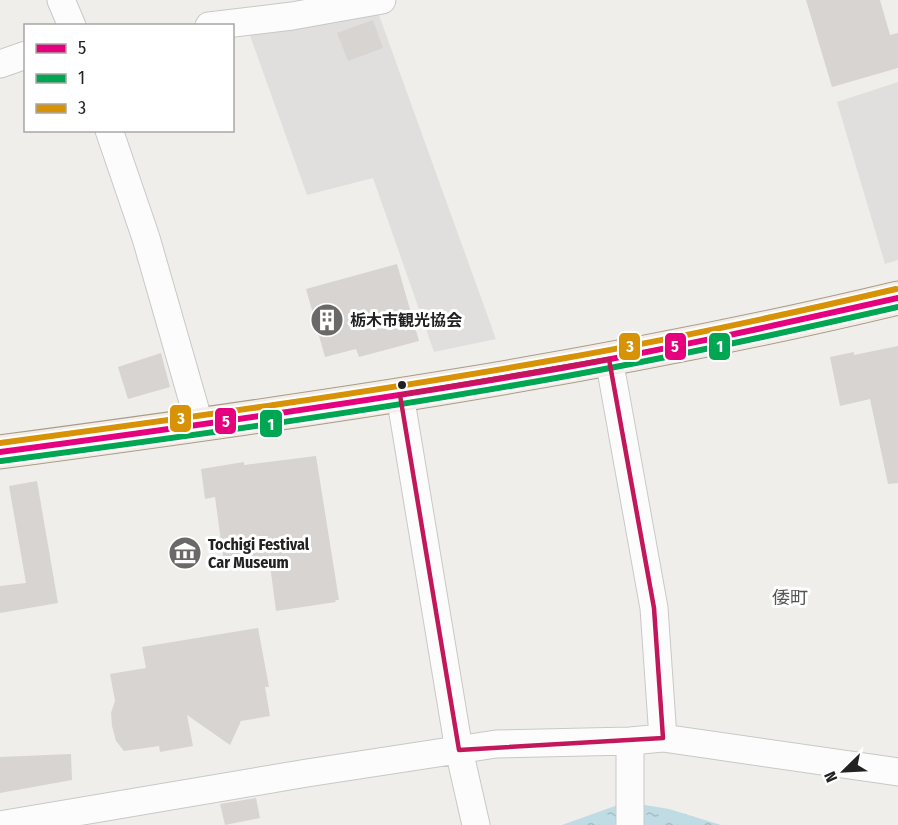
<svg xmlns="http://www.w3.org/2000/svg" width="898" height="825" font-family="'Fira Sans Condensed','Noto Sans JP',sans-serif">
	<defs>
		<pattern id="water-ripples" width="26" height="14" patternUnits="userSpaceOnUse" patternTransform="scale(1.5)"><rect width="26" height="14" fill="#bfdbe3"/><path d="M2 4q2-2 4 0t4 0M15 11q2-2 4 0t4 0" fill="none" stroke="#a4bcc2"/></pattern>
	</defs>
	<rect width="100%" height="100%" fill="#f0eeeb"/>
	<path fill="#e0dfde" d="M379,15L496,339L434,352L373,178L307,195L248,30Z
		M898,82V260L885,264L837,102Z"/>
	<path fill="url(#water-ripples)" d="M645,805L669,809L721,825H562L615,806Z"/>
	<path fill="#d7d4d2" d="M806,0H880L890,35L898,33V68L832,87Z
		M373,20L383,48L348,61L337,33Z
		M397,264L419,341L359,357L356,349L325,357L306,289Z
		M898,346V483L888,484L870,399L840,406L830,357L854,352V355Z
		M161,353L170,387L128,399L118,367Z
		M316,456L339,600H335L336,602L276,611L269,557L224,563L215,497L205,499L201,469L244,462V465Z
		M37,481L58,603L0,613V586L26,583L9,486Z
		M258,628L269,687H265L270,716L241,721L230,745L187,715L193,746L160,752L159,746L124,751L116,741L112,726L111,713L115,701L110,674L146,668L142,647Z
		M71,754L72,780L0,793V757Z
		M256,798L260,818L225,825L220,804Z"/>
	<g fill="none" stroke-linecap="round" stroke-linejoin="round">
		<defs>
			<path id="minor" d="M61,0L72,26
				M209,26L292,16L382,0
				M0,64L26,55
				M109,130L146,238L200,426
				M609,359L654,608L663,738
				M400,395L459,750L476,825
				M630,741V825
				M0,825L307,773L496,744L630,741L663,738L898,772"/>
			<path id="primary" d="M0,452C301,412 602,369 898,298"/>
		</defs>
		<use href="#minor" stroke="#c9c8c7" stroke-width="29"/>
		<use href="#primary" stroke="#a79c86" stroke-width="35"/>
		<use href="#minor" stroke="#fdfcfc" stroke-width="27"/>
		<use href="#primary" stroke="#f3ede7" stroke-width="33"/>
		<defs>
			<path id="bus-1" d="M0,452C188,427 375,401 562,368C674,348 786,323 898,298"/>
			<path id="bus-2" d="M1,461C190,436 379,410 567,376C678,356 788,332 898,307"/>
			<path id="bus-3" d="M0,443C187,418 374,392 560,359C673,339 785,315 896,289"/>
		</defs>
		<use href="#bus-1" stroke="#fff" stroke-width="10"/>
		<use href="#bus-2" stroke="#fff" stroke-width="10"/>
		<use href="#bus-3" stroke="#fff" stroke-width="10"/>
		<use href="#bus-1" stroke="#e5007d" stroke-width="6"/>
		<use href="#bus-2" stroke="#00a651" stroke-width="6"/>
		<use href="#bus-3" stroke="#d79205" stroke-width="6"/>
	</g>
	<path fill="none" stroke="#c2185b" stroke-width="4.5" stroke-linejoin="round" d="M609,359L654,608L663,738L459,750L400,395Z"/>
	<defs>
		<symbol id="building-disc" viewBox="-11 -11 22 22"><circle r="9.5" fill="#6a6968" stroke="#fff"/><path d="M-4-6H4V6H1V3H-1V6H-4ZM-2.5-4.3h1.7v1.8h-1.7ZM.8-4.3h1.7v1.8H.8ZM-2.5-1h1.7V.8h-1.7ZM.8-1h1.7V.8H.8Z" fill="#fff"/></symbol>
		<symbol id="museum-disc" viewBox="-11 -11 22 22"><circle r="9.5" fill="#6a6968" stroke="#fff"/><path d="M0-6L6-3V-2H-6V-3ZM-5-1h2V3h-2ZM-1-1h2V3h-2ZM3-1h2V3H3ZM-6 4H6V6H-6Z" fill="#fff"/></symbol>
	</defs>
	<g fill-rule="evenodd">
		<use href="#building-disc" x="308" y="301" width="38" height="38"/>
		<use href="#museum-disc" x="166" y="534" width="38" height="38"/>
	</g>
	<circle fill="#222" stroke="#fff" stroke-width="2" cx="402" cy="385" r="5"/>
	<g text-anchor="middle" stroke-width="6" stroke-linejoin="round" paint-order="stroke">
		<g font-size="16" font-weight="bold" fill="#222" stroke="#fff" text-anchor="start">
			<text x="350" y="326">栃木市観光協会</text>
			<text x="208" y="550">Tochigi Festival<tspan x="208" dy="18">Car Museum</tspan></text>
		</g>
		<g font-size="18" fill="#555" stroke="#fff">
			<text x="790" y="604">倭町</text>
		</g>
	</g>
	<g stroke="#fff" stroke-width="2">
		<rect x="618" y="332" width="23" height="29" rx="6" fill="#d79205"/>
		<rect x="708" y="332" width="23" height="29" rx="6" fill="#00a651"/>
		<rect x="664" y="332" width="23" height="29" rx="6" fill="#e5007d"/>
		<rect x="169" y="404" width="23" height="29" rx="6" fill="#d79205"/>
		<rect x="214" y="407" width="23" height="28" rx="6" fill="#e5007d"/>
		<rect x="259" y="409" width="24" height="29" rx="6" fill="#00a651"/>
	</g>
	<g font-size="16" text-anchor="middle" font-weight="bold" fill="#fff">
		<text x="630" y="352">3</text>
		<text x="720" y="352">1</text>
		<text x="675" y="352">5</text>
		<text x="181" y="424">3</text>
		<text x="226" y="427">5</text>
		<text x="271" y="430">1</text>
	</g>
	<rect x="24" y="24" width="210" height="108" fill="#ffffff" stroke="#a7a7a7" stroke-width="1.5"/>
	<rect x="36" y="44" width="30" height="9" fill="#e5007d" stroke="#a7a7a7" stroke-width="1.5"/>
	<text x="78" y="54" font-size="18" fill="#222222">5</text>
	<rect x="36" y="74" width="30" height="9" fill="#00a651" stroke="#a7a7a7" stroke-width="1.5"/>
	<text x="78" y="84" font-size="18" fill="#222222">1</text>
	<rect x="36" y="104" width="30" height="9" fill="#d79205" stroke="#a7a7a7" stroke-width="1.5"/>
	<text x="78" y="114" font-size="18" fill="#222222">3</text>
	<g transform="translate(844 771) rotate(246)" stroke="#ffffff" stroke-width="4.5" paint-order="stroke">
	<path d="M0-4.5L10 22L0 15L-10 22Z" fill="#222222"/>
	<text y="-9" font-size="16" font-weight="bold" text-anchor="middle" fill="#222222">N</text>
	</g>
</svg>
